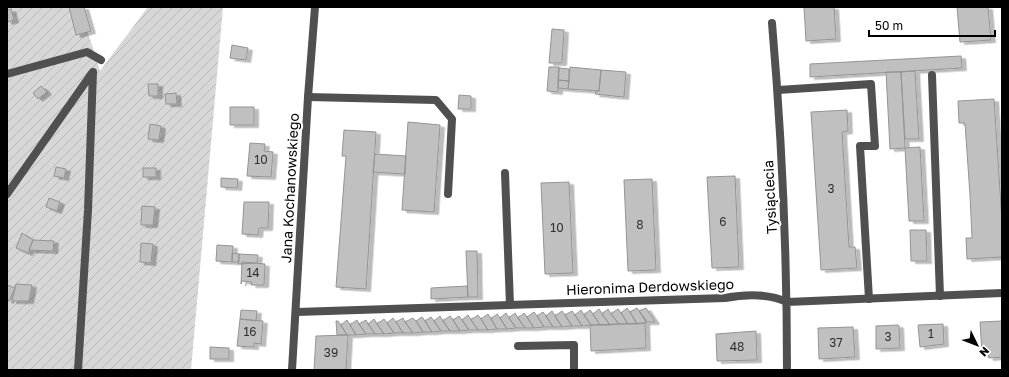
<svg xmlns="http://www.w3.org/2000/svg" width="1009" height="377" font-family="'Golos Text',sans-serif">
	<defs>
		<pattern id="garden-furrows" width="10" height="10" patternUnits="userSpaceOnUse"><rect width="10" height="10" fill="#d7d7d7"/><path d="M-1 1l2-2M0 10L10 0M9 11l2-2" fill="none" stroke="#b7b7b7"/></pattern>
		<filter id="shadow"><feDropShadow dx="4.5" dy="2.5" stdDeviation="0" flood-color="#0004"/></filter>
	</defs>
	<rect width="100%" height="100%" fill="#fff"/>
	<path fill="url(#garden-furrows)" d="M80,7L100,71L148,7H223L191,370H7V8Z"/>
	<path fill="#c0c0c0" stroke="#949494" filter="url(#shadow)" d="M69,7H84L91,31L76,35Z
		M804,7H834L836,39L806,41Z
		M957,7H988L991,40L960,42Z
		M11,9L14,20L7,22V10Z
		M552,29L564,30L562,63H549Z
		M232,45L248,48L246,60L230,58Z
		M961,56L962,68L810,77V64Z
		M549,67H559L558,92L547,91Z
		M570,67L601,70L599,91L568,89Z
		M559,68L569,69V81L558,80Z
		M601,70L626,72L624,97L595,94L596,91H599Z
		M915,71L919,139H905L901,72Z
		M886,72H901L905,148L890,149Z
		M558,80L569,81L568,89L558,88Z
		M148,84H158V96H149Z
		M41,86L47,92L38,99L33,93Z
		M176,93L177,104H166L165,94Z
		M459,95L471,96V109H458Z
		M994,99L1002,221V257L967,259L966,238H972L970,195L965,123H959L958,101Z
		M230,107H254V125H230Z
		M847,110L848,131L842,132L849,247H855L857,268L821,270L811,112Z
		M408,122L440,125L434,212L402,210Z
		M150,124L161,126L159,140L148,139Z
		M344,130L376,132L366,289L336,287L346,156H342Z
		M250,143L265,144L264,151L273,152L271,177L247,176Z
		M920,147L924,221H909L905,148Z
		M375,154L406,156L405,174L373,172Z
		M56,167L66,169L64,178L54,176Z
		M143,168H156V177H143Z
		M735,176L739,267L712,268L707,177Z
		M221,178L238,179L237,188L221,187Z
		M652,179L656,270L628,271L624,180Z
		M569,182L573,273L545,274L541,183Z
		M49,198L60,202L57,211L46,207Z
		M244,202H269L268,228H259L258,235L242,234Z
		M142,206L155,207L153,225H141Z
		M910,230H926L927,261H911Z
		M22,233L33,240L28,253L16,248Z
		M33,240L54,241L53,251L29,250Z
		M141,243L153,244L151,263L140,262Z
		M217,245L233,246L232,262L216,261Z
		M466,251H477L478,297H468Z
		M232,253L239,254V262H232Z
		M239,254L258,255L257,263L238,264Z
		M242,262L265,264L264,285H251L252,282L242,281L241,284Z
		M16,284L32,285L29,301H12Z
		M7,285L15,288L9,301L7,300Z
		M467,286L468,297L431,299V288Z
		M627,308L630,312L637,324H628L621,313Z
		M637,308L646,320V323L637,324L630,312Z
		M646,308L654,320L655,322H646L639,311Z
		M599,309L602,314L610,325H600L593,314Z
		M608,309L611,314L619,324L610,325L602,314Z
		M618,309L621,313L628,324H619L611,314Z
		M241,310L257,311L256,321L240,319Z
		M581,310L584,315L591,325L582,326L575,315Z
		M590,310L593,314L600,325H591L584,315Z
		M552,311L555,316L562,327H553L546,316Z
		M562,311L565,315L572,326L562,327L555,316Z
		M572,311L575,315L582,326H572L565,315Z
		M534,312L537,316L544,327L534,328L527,317Z
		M543,312L546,316L553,327H544L537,316Z
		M506,313L509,318L516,328L507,329L500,318Z
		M515,313L518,318L525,328H516L509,318Z
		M524,313L527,317L534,328H525L518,318Z
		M488,314L497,329L488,330L481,319Z
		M497,314L500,318L507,329H497L491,319Z
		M468,315L471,320L478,330H469L462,320Z
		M478,315L481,319L488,330H478L471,320Z
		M440,316L443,321L450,331H441L434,321Z
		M450,316L453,320L460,331H450L443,321Z
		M459,316L462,320L469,330L460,331L453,320Z
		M422,317L425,321L432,332H423L416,321Z
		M431,317L434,321L441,331L432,332L425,321Z
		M393,318L396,322L403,333H394L387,323Z
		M403,318L405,322L413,333H403L396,322Z
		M413,318L416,321L423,332L413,333L405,322Z
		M240,319L263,321L261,344L254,343V347L237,346Z
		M374,319L377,324L384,334H375L368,324Z
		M384,319L387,323L394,333L384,334L377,324Z
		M347,320L356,335H347L341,325Z
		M357,320L359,324L366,334L356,335L350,325Z
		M366,320L368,324L375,334H366L359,324Z
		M336,321H338L347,335H337Z
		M1002,321V357L989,358L988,354H982L980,322Z
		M645,323L646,348L591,351L590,325Z
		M943,324L944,344L920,347L918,325Z
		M898,325L899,326L900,348L876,349V326Z
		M853,327L855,357L819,359L818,328Z
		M756,331L757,360L717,361L716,334Z
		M348,335L346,370H314L316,336Z
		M210,347L229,348V359H210Z"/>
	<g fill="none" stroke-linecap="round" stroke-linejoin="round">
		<path stroke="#505050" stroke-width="8" d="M7,74L87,52L101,60
			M932,75L940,296
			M778,90L871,84L875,146H860L869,299
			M308,97L436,100L452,119L448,194
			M505,173L510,305
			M7,194L92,73
			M518,346L574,345V370
			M78,370L88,210L93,72"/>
		<path stroke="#505050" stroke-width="8" d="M772,23C782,139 787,254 787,370
			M297,312L725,298C746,294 767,293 787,302L1002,293
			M292,370L308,97L315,7"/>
	</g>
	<g text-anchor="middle" stroke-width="4" stroke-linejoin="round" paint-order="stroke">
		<g font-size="12" fill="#303030">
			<text x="261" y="164">10</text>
			<text x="831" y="193">3</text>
			<text x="723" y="226">6</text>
			<text x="640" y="229">8</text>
			<text x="557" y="232">10</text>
			<text x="253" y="277">14</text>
			<text x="250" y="336">16</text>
			<text x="931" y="338">1</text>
			<text x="888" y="341">3</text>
			<text x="836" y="347">37</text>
			<text x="737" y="351">48</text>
			<text x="331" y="357">39</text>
		</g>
		<g font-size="14" fill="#000" stroke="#fff">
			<text transform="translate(290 188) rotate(-87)" y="5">Jana Kochanowskiego</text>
			<text transform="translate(770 197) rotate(-93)" y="5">Tysiąclecia</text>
			<text transform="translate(650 287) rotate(-2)" y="5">Hieronima Derdowskiego</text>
		</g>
	</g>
	<rect width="1009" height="377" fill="none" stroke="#000000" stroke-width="16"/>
	<g transform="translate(977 345) rotate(133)" stroke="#ffffff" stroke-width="3" paint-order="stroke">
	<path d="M0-3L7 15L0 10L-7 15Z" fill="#000000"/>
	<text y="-6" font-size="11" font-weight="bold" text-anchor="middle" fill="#000000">N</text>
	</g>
	<path d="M869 30v6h126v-6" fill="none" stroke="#000000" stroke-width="2"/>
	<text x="875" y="30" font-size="12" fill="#000000" stroke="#ffffff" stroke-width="3" paint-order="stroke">50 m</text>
</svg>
